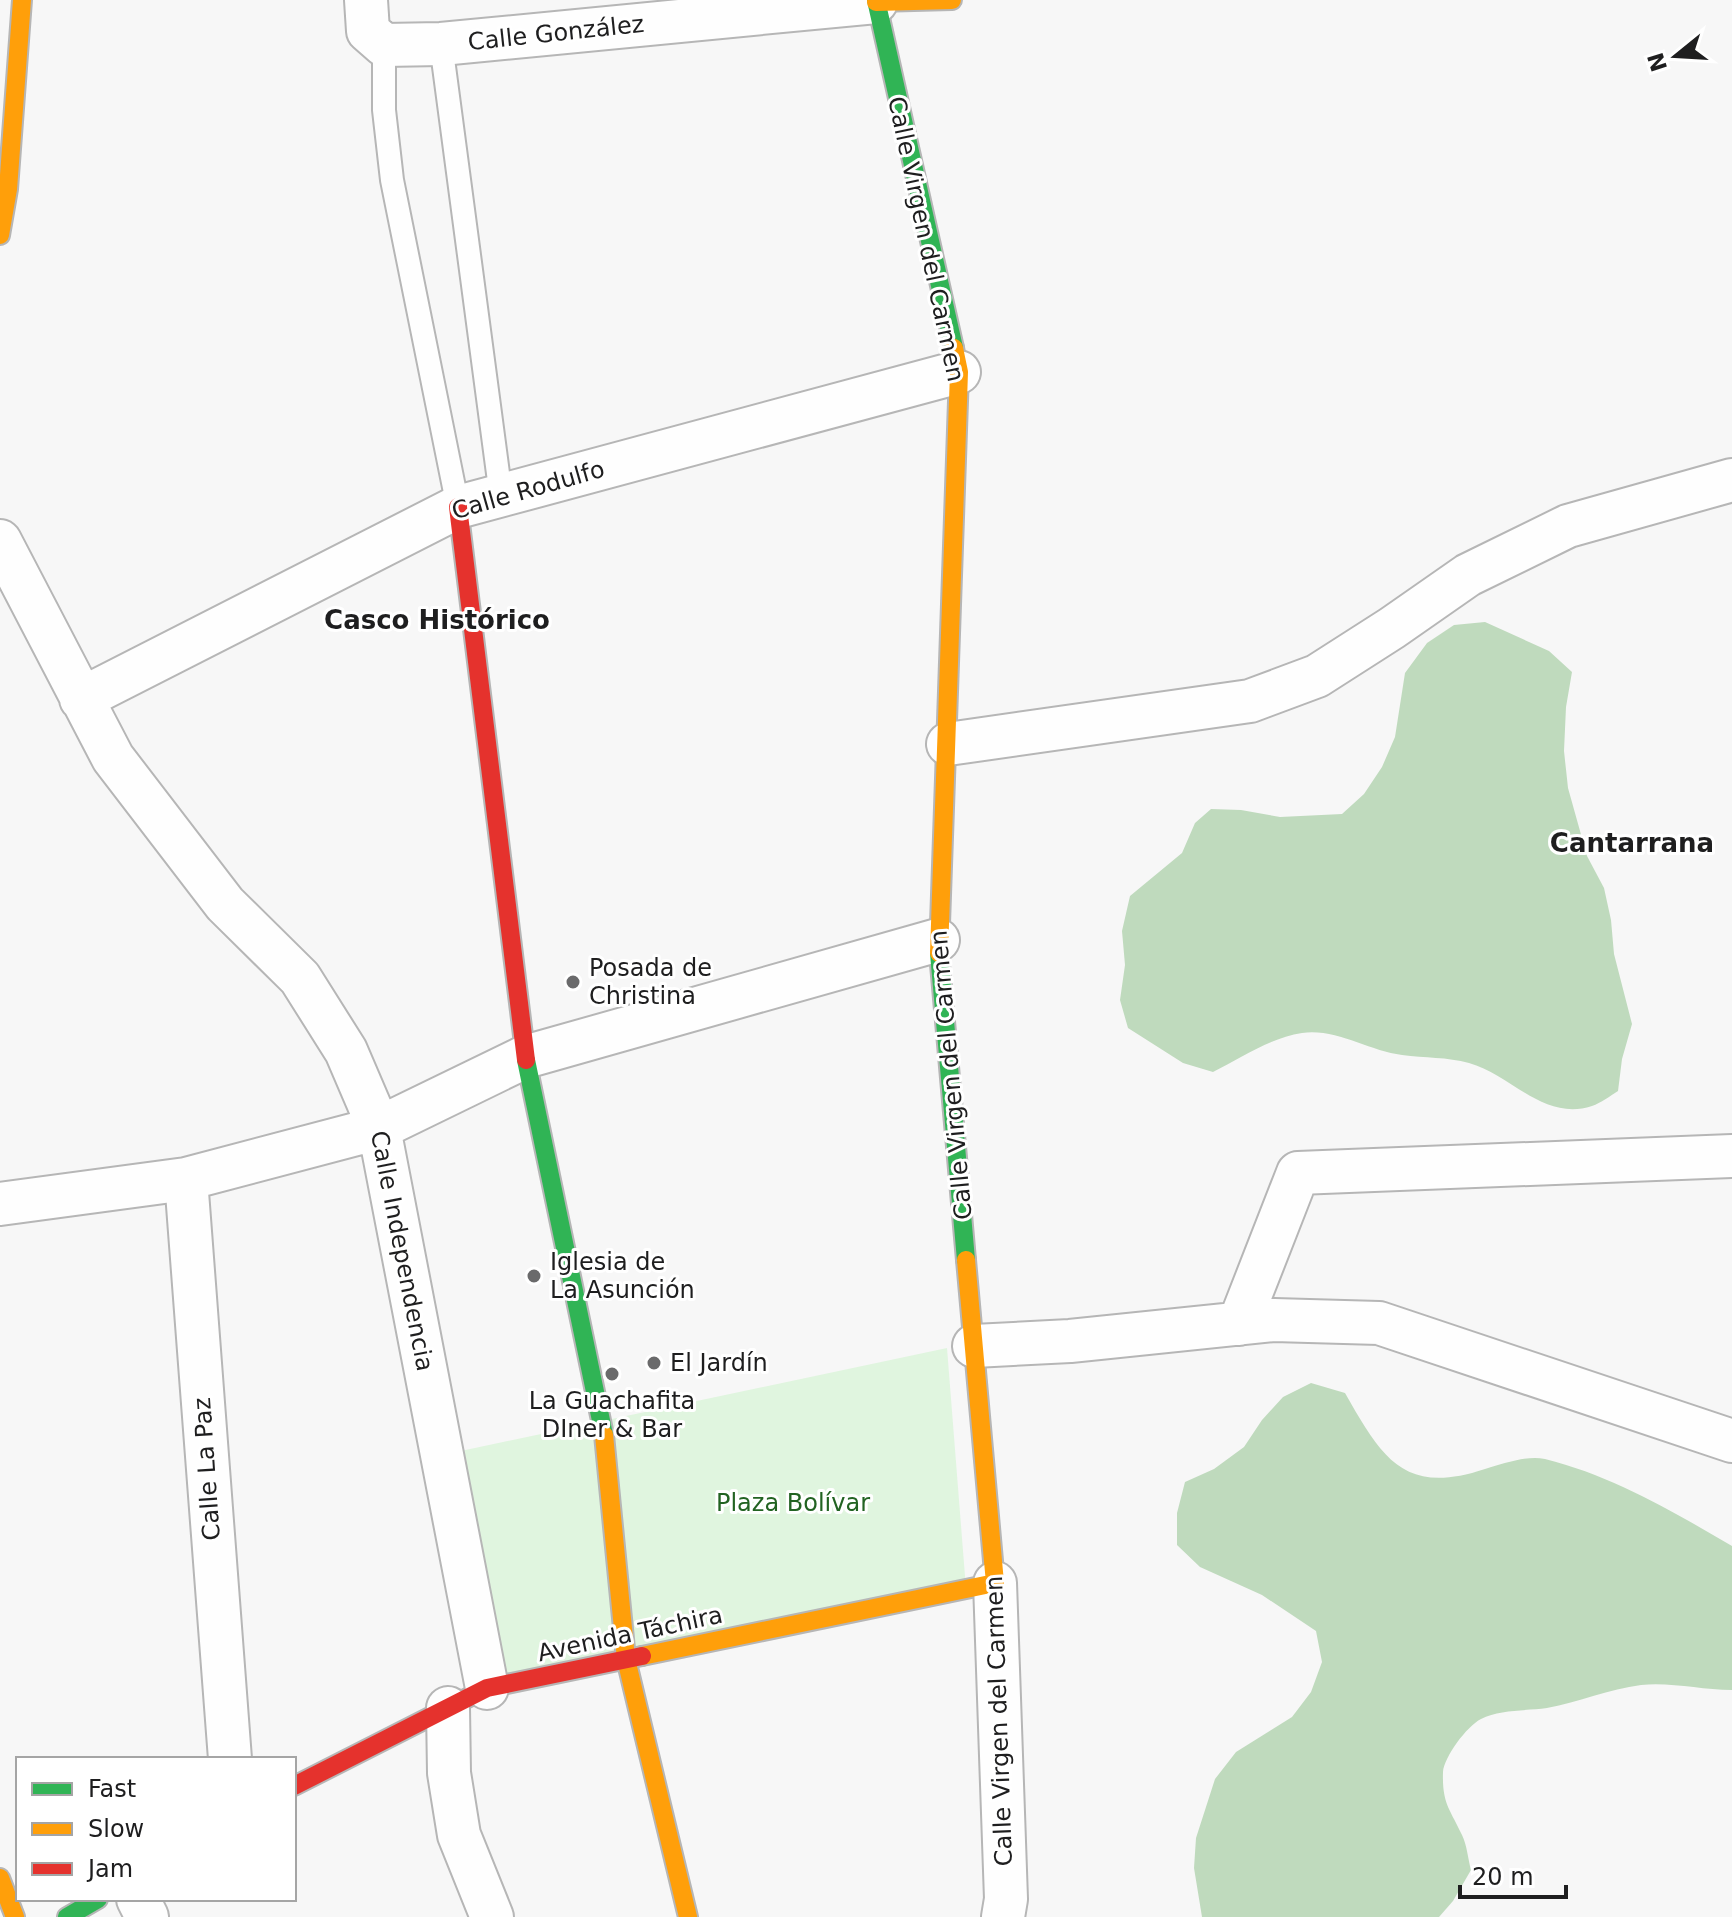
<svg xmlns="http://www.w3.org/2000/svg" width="1732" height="1917" font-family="'DejaVu Sans',sans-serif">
	<rect width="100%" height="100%" fill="#f7f7f7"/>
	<path fill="#e0f5df" d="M947,1348L966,1589L487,1688L442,1455Z"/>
	<path fill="#bfdabd" d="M1485,622L1549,651L1572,672L1566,707L1564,751L1568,788L1587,856L1604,888L1611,920L1614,954L1632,1024L1622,1059L1618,1091C1610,1096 1601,1103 1592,1106C1544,1122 1510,1074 1469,1063C1447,1057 1425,1058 1402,1055C1369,1051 1336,1028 1302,1033C1270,1038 1241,1058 1213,1072L1183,1063L1128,1028L1120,1000L1125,965L1122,931L1130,896L1182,853L1195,823L1211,809L1241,810L1280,817L1342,814L1364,794L1382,767L1395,737L1405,673L1427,643L1454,625Z
		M1311,1383L1345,1393C1382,1458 1404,1496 1485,1469C1503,1464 1526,1455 1545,1459C1613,1476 1672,1511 1732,1546V1690C1701,1690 1672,1682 1641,1685C1609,1689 1579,1702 1547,1708C1526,1711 1500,1709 1481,1719C1467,1726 1444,1757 1443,1772C1442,1804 1450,1809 1462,1835C1467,1845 1468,1859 1471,1870L1453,1901L1439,1917H1202L1194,1868L1196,1838L1215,1779L1236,1752L1292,1717L1311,1692L1322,1662L1316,1631L1262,1595L1200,1567L1177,1545V1513L1185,1482L1214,1469L1244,1447L1262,1420L1283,1397Z"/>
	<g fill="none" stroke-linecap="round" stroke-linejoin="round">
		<defs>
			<path id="lane" d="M441,44L501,496
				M384,45V110L392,180L458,507"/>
			<path id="street" d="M366,0L368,31L384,45L441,44L876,2
				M0,541L113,758L225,904L300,978L346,1051L379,1128L487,1688
				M81,699L458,507L959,372
				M948,744L1250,701L1317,676L1392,628L1468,575L1568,526L1732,480
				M186,1179L230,1759
				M0,1204L186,1179L379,1128L525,1057L938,940
				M1239,1324L1298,1173L1732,1156
				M974,1346L1070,1341L1274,1320L1379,1323L1732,1441
				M995,1583L1006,1899L1003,1917
				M448,1708L449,1773L459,1835L492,1917
				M138,1899L147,1917"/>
			<path id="fast" d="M876,0L954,348
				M939,953L966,1260
				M526,1060L604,1435
				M67,1917L98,1899"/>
			<path id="slow" d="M876,2L952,0
				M0,235L8,189L22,0
				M939,953L959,372L954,348
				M604,1435L626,1659L688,1917
				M642,1656L995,1583L966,1260
				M0,1878L15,1917"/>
			<path id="jam" d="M458,507L526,1060
				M294,1786L487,1688L642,1656"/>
		</defs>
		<use href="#lane" stroke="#b6b6b6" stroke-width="26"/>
		<use href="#street" stroke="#b6b6b6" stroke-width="46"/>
		<use href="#fast" stroke="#b6b6b6" stroke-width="22"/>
		<use href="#slow" stroke="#b6b6b6" stroke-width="22"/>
		<use href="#jam" stroke="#b6b6b6" stroke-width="22"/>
		<use href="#lane" stroke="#fefefe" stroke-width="22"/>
		<use href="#street" stroke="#fefefe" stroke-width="42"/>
		<use href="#fast" stroke="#30b455" stroke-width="18"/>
		<use href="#slow" stroke="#ff9f0a" stroke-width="18"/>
		<use href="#jam" stroke="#e5322d" stroke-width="18"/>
	</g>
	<g fill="#6a6a6b" stroke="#fff" stroke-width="3">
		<circle cx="573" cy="982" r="8"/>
		<circle cx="534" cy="1276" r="8"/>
		<circle cx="654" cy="1363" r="8"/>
		<circle cx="612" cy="1374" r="8"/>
	</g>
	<g text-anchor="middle" stroke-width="6" stroke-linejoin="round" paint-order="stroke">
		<g font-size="24" fill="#1e1e1f" stroke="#fff">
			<text transform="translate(556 33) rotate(-6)" y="8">Calle González</text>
			<text transform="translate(926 239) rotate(78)" y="8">Calle Virgen del Carmen</text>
			<text transform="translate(528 490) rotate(-16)" y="8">Calle Rodulfo</text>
			<text transform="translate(951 1075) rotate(-95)" y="8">Calle Virgen del Carmen</text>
			<text transform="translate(402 1251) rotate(79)" y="8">Calle Independencia</text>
			<text transform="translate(207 1469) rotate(-94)" y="8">Calle La Paz</text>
			<text transform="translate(630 1634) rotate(-12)" y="8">Avenida Táchira</text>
			<text transform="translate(999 1721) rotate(-92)" y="8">Calle Virgen del Carmen</text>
		</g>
		<g font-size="24" fill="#1e1e1f" stroke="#fff" text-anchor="start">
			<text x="589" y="976">Posada de<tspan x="589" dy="28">Christina</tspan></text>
			<text x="550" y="1270">Iglesia de<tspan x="550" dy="28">La Asunción</tspan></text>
			<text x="670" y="1371">El Jardín</text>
			<text x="612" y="1409" text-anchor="middle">La Guachafita<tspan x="612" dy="28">DIner &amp; Bar</tspan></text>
		</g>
		<g font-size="24" fill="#226322" stroke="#fff">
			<text x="793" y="1511">Plaza Bolívar</text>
		</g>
		<g font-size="26" font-weight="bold" fill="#1e1e1f" stroke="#fff">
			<text x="437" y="629">Casco Histórico</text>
			<text x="1632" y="852">Cantarrana</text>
		</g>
	</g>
	<rect x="16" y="1757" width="280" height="144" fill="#ffffff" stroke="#a5a5a5" stroke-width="2"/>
	<rect x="32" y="1783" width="40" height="12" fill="#30b455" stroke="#a5a5a5" stroke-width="2"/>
	<text x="88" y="1797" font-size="24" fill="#1e1e1f">Fast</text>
	<rect x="32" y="1823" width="40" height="12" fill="#ff9f0a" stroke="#a5a5a5" stroke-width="2"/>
	<text x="88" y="1837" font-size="24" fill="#1e1e1f">Slow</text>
	<rect x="32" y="1863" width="40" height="12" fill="#e5322d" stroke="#a5a5a5" stroke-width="2"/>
	<text x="88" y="1877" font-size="24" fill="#1e1e1f">Jam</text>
	<g transform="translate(1676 56) rotate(252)" stroke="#ffffff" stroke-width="6" paint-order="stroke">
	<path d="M0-6L14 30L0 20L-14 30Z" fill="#1e1e1f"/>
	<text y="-12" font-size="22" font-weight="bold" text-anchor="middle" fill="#1e1e1f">N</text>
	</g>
	<path d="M1460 1885v12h106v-12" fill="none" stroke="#1e1e1f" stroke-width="4"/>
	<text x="1472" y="1885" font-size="24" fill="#1e1e1f" stroke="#ffffff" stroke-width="6" paint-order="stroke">20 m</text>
</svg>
